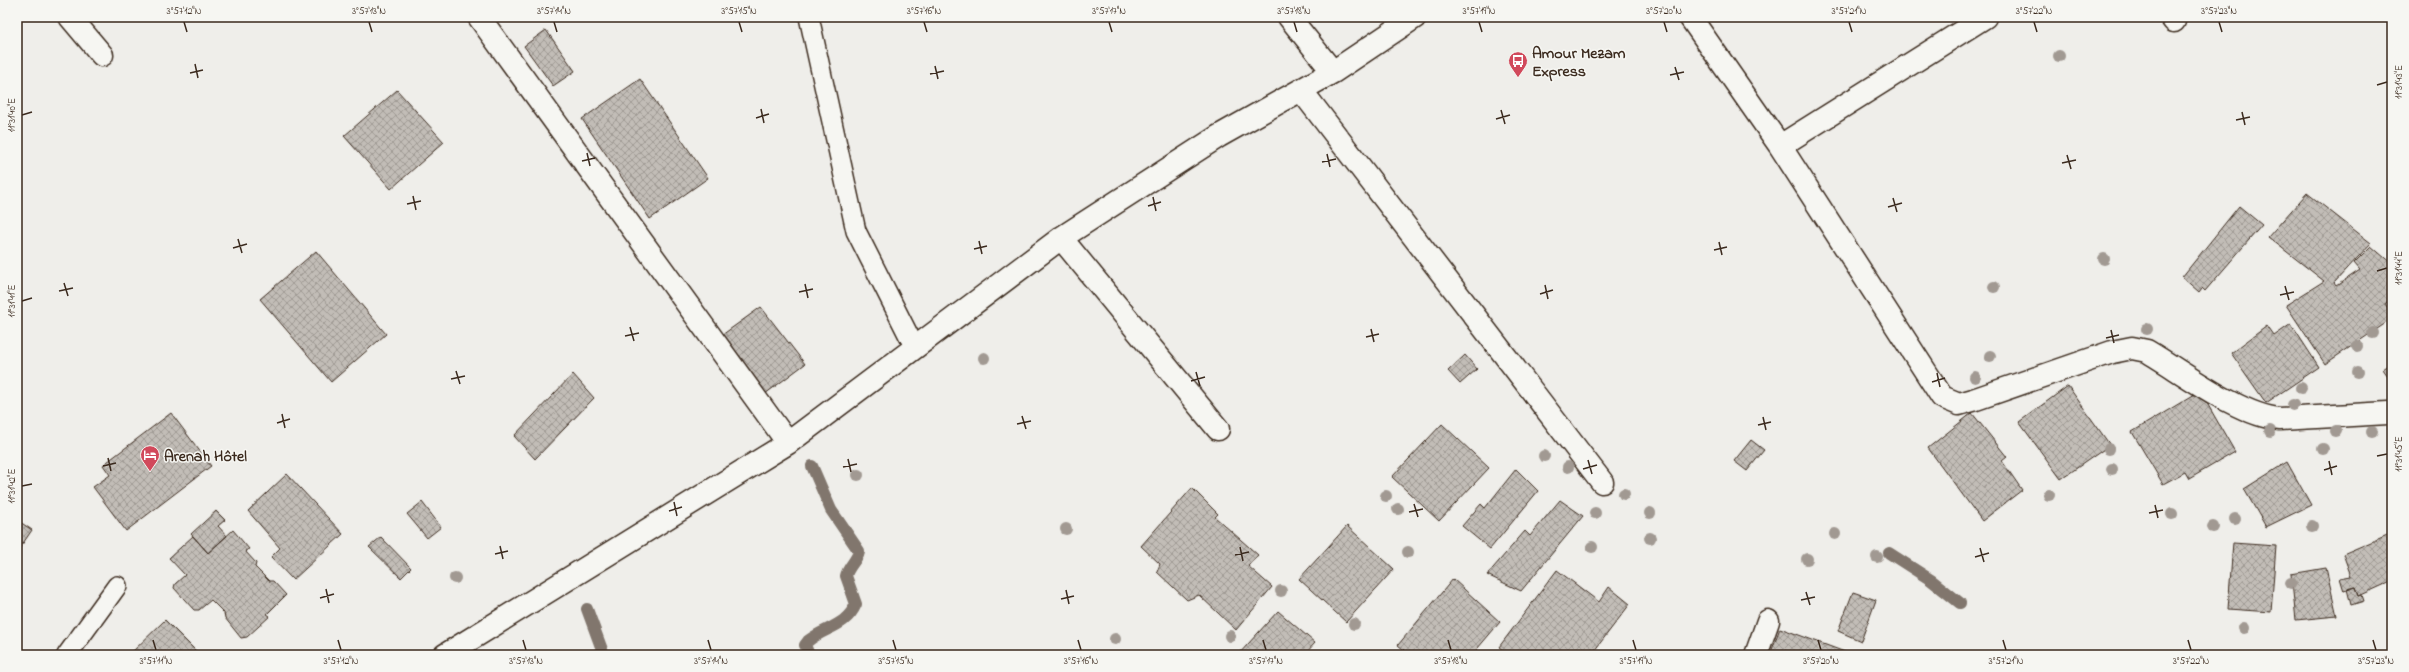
<svg xmlns="http://www.w3.org/2000/svg" width="2409" height="672" font-family="'Indie Flower',sans-serif">
	<defs>
		<pattern id="building-cross-hatch" width="8" height="8" patternUnits="userSpaceOnUse"><rect width="8" height="8" fill="#c2bdb7"/><path d="M0 0l8 8M0 8l8-8" fill="none" stroke="#9f9a94"/></pattern>
	</defs>
	<rect width="100%" height="100%" fill="#efeeea"/>
	<filter id="ink" filterUnits="userSpaceOnUse"><feTurbulence type="fractalNoise" baseFrequency=".025" numOctaves="2"/><feDisplacementMap in="SourceGraphic" scale="8" xChannelSelector="R" yChannelSelector="G"/><feConvolveMatrix kernelMatrix="1 2 1 2 8 2 1 2 1" color-interpolation-filters="sRGB"/></filter>
	<g filter="url(#ink)">
		<g fill="none" stroke-linecap="round" stroke-linejoin="round">
			<path stroke="#81766d" stroke-width="12" d="M1889,553L1931,580L1960,603
				M587,609L604,655
				M809,655L805,645L808,641C825,627 846,627 856,604L846,576C848,566 857,561 859,551L831,510L812,466"/>
		</g>
		<path fill="url(#building-cross-hatch)" stroke="#3b2a1e" d="M546,30L575,71L553,86L524,46Z
			M640,79L708,178L650,219L582,119Z
			M397,90L444,142L391,189L344,136Z
			M2307,193L2371,243L2334,283L2336,286L2360,270L2354,263L2371,246L2392,264V297L2385,304L2392,313V319L2325,364L2286,305L2324,281L2268,237Z
			M2239,206L2262,225L2205,291L2202,288L2199,292L2182,277Z
			M316,251L386,334L331,382L260,299Z
			M761,307L805,364L765,394L722,335Z
			M2291,324L2319,367L2266,403L2231,353L2267,326L2274,336Z
			M1465,355L1477,369L1460,384L1448,371Z
			M2392,363V382L2383,369Z
			M573,374L594,398L535,459L514,436Z
			M2068,386L2110,445L2061,479L2019,422Z
			M2200,391L2235,452L2189,479L2185,472L2163,484L2132,432Z
			M171,413L211,466L126,531L93,487L110,475L103,465Z
			M1972,413L2007,457L2002,461L2022,490L1982,521L1928,448Z
			M1442,424L1489,468L1439,521L1392,477Z
			M1751,440L1764,450L1747,471L1734,461Z
			M2287,462L2311,505L2266,527L2244,489Z
			M1516,469L1538,491L1490,549L1462,526L1481,504L1485,508Z
			M287,474L343,534L293,580L271,557L280,548L248,511Z
			M1192,488L1218,514L1215,517L1258,555L1248,566L1272,587L1236,630L1199,595L1187,600L1157,572L1160,564L1141,546Z
			M1560,500L1583,516L1521,591L1487,575L1525,531L1530,536Z
			M422,502L441,527L427,538L407,514Z
			M216,511L225,520L218,526L227,536L208,553L191,534Z
			M17,520L32,530L17,552Z
			M1347,526L1394,569L1346,622L1299,579Z
			M233,530L249,549L245,551L256,563L255,567L269,581H273L286,595L267,614L270,616L247,637L241,638L225,618L224,613L211,600L199,610H194L174,588L175,584L185,575L169,558L193,536L208,553Z
			M2392,533V581L2359,596L2356,587L2344,591L2340,578L2351,576L2343,554Z
			M381,537L411,568L401,578L369,547Z
			M2233,543L2276,546L2271,612L2228,609Z
			M2326,568L2337,616L2296,620L2291,574Z
			M1557,570L1599,602L1609,587L1630,604L1591,655H1509L1499,647Z
			M1453,579L1500,622L1472,655H1410L1398,645Z
			M2356,587L2359,596L2362,595L2364,601L2351,605L2347,589Z
			M1853,592L1876,600L1861,641L1838,631Z
			M1278,611L1315,643L1304,655H1238Z
			M165,620L200,655H129Z
			M1780,628L1853,655H1770Z"/>
		<g fill="none" stroke-linecap="round" stroke-linejoin="round">
			<defs>
				<path id="lane" d="M809,17L856,231L915,348
					M67,655L117,586"/>
				<path id="street" d="M70,17L102,55
					M479,17L788,443
					M1289,17L1333,72
					M1690,17L1780,146L1942,397L1959,404L1973,400L2112,352L2132,348L2147,351C2183,372 2240,416 2280,419L2388,413
					M2171,17L2174,21
					M1301,90L1602,482
					M1780,146L1985,17
					M1061,238L1218,429
					M445,655L788,443L1061,238L1219,136L1333,72L1415,17
					M1756,655L1768,621"/>
			</defs>
			<use href="#lane" stroke="#3b2a1e" stroke-width="22"/>
			<use href="#street" stroke="#3b2a1e" stroke-width="25"/>
			<use href="#lane" stroke="#f6f6f2" stroke-width="19"/>
			<use href="#street" stroke="#f6f6f2" stroke-width="22"/>
		</g>
		<g fill="#a19992">
			<circle cx="2059" cy="56" r="6"/>
			<circle cx="2104" cy="259" r="6"/>
			<circle cx="1994" cy="287" r="6"/>
			<circle cx="2147" cy="329" r="6"/>
			<circle cx="2373" cy="333" r="6"/>
			<circle cx="2357" cy="346" r="6"/>
			<circle cx="1990" cy="356" r="6"/>
			<circle cx="984" cy="358" r="6"/>
			<circle cx="2358" cy="372" r="6"/>
			<circle cx="1975" cy="377" r="6"/>
			<circle cx="2301" cy="388" r="6"/>
			<circle cx="2293" cy="405" r="6"/>
			<circle cx="2270" cy="431" r="6"/>
			<circle cx="2336" cy="431" r="6"/>
			<circle cx="2372" cy="432" r="6"/>
			<circle cx="2109" cy="449" r="6"/>
			<circle cx="2323" cy="449" r="6"/>
			<circle cx="1544" cy="456" r="6"/>
			<circle cx="1568" cy="467" r="6"/>
			<circle cx="2112" cy="469" r="6"/>
			<circle cx="858" cy="475" r="6"/>
			<circle cx="1624" cy="494" r="6"/>
			<circle cx="2049" cy="495" r="6"/>
			<circle cx="1386" cy="496" r="6"/>
			<circle cx="1398" cy="509" r="6"/>
			<circle cx="1595" cy="513" r="6"/>
			<circle cx="1650" cy="513" r="6"/>
			<circle cx="2172" cy="514" r="6"/>
			<circle cx="2235" cy="519" r="6"/>
			<circle cx="2312" cy="526" r="6"/>
			<circle cx="2213" cy="527" r="6"/>
			<circle cx="1066" cy="529" r="6"/>
			<circle cx="1835" cy="534" r="6"/>
			<circle cx="1650" cy="538" r="6"/>
			<circle cx="1592" cy="547" r="6"/>
			<circle cx="1408" cy="552" r="6"/>
			<circle cx="1877" cy="557" r="6"/>
			<circle cx="1807" cy="559" r="6"/>
			<circle cx="455" cy="578" r="6"/>
			<circle cx="2291" cy="583" r="6"/>
			<circle cx="1281" cy="591" r="6"/>
			<circle cx="1354" cy="624" r="6"/>
			<circle cx="2244" cy="628" r="6"/>
			<circle cx="1230" cy="636" r="6"/>
			<circle cx="1115" cy="639" r="6"/>
		</g>
	</g>
	<path fill="none" stroke="#3b2a1e" stroke-width="1.5" d="M184,22L187,32M369,22L372,32M554,22L557,32M739,22L742,32M924,22L927,32M1109,22L1112,32M1294,22L1297,32M1479,22L1482,32M1664,22L1667,32M1849,22L1852,32M2034,22L2037,32M2219,22L2222,32M195,64L198,78M935,66L938,79M1675,67L1679,80M190,73L203,70M930,74L944,71M1670,75L1684,72M2377,85L2387,82M761,109L764,123M1501,110L1505,124M2242,112L2245,125M22,115L32,112M756,118L769,114M1496,119L1510,115M2236,120L2250,117M587,153L590,166M1327,154L1330,167M2067,155L2071,169M582,161L595,158M1322,162L1336,159M2062,163L2076,160M413,196L416,210M1153,197L1156,211M1893,198L1897,212M407,204L421,201M1148,206L1161,202M1888,207L1902,203M238,239L242,253M979,241L982,254M1719,242L1722,255M233,248L247,244M974,249L987,246M1714,250L1727,247M2377,271L2387,268M64,283L68,296M805,284L808,298M1545,285L1548,299M2285,286L2289,300M59,291L73,288M799,292L813,289M1540,294L1553,290M2280,295L2294,292M22,301L32,298M630,327L634,341M1371,329L1374,342M2111,330L2114,343M625,336L639,333M1366,337L1379,334M2106,338L2119,335M456,371L460,384M1196,372L1200,386M1937,373L1940,387M451,379L465,376M1191,381L1205,377M1932,382L1945,378M282,414L285,428M1022,416L1026,429M1763,417L1766,430M277,423L290,419M1017,424L1031,421M1758,425L1771,422M2377,456L2387,454M108,458L111,471M848,459L851,472M1588,460L1592,474M2329,461L2332,475M103,466L116,463M843,467L857,464M1583,469L1597,465M2324,470L2337,466M22,486L32,484M674,502L677,516M1414,504L1418,517M2155,505L2158,518M669,511L682,507M1409,512L1423,509M2149,513L2163,510M500,546L503,559M1240,547L1243,561M1980,548L1984,562M495,554L508,551M1235,555L1249,552M1975,557L1989,553M326,589L329,603M1066,590L1069,604M1806,592L1810,605M320,598L334,594M1061,599L1074,596M1801,600L1815,597M153,640L156,650M338,640L341,650M523,640L526,650M708,640L711,650M893,640L896,650M1078,640L1081,650M1263,640L1266,650M1448,640L1451,650M1633,640L1636,650M1818,640L1821,650M2003,640L2006,650M2188,640L2191,650M2373,640L2376,650"/>
	<defs>
		<symbol id="bus-pin" viewBox="-11 -11 22 30"><path d="M0 17L-7.5 6A9.5 9.5 0 1 1 7.5 6Z" fill="#d1495b" stroke="#f6f6f2"/><path d="M-5-6H5V4H4V6H2V4H-2V6H-4V4H-5ZM-3.5-4V0h7V-4ZM-3.5 1.2v1.5H-2V1.2ZM2 1.2v1.5H3.5V1.2Z" fill="#fff"/></symbol>
		<symbol id="hotel-pin" viewBox="-11 -11 22 30"><path d="M0 17L-7.5 6A9.5 9.5 0 1 1 7.5 6Z" fill="#d1495b" stroke="#f6f6f2"/><path d="M-6-4.5h1.5V1H6V5H4.5V3h-9V5H-6ZM-4 0a1.8 1.8 0 1 1 3.6 0ZM.5 0V-2.5h3Q6-2.5 6 0Z" fill="#fff"/></symbol>
	</defs>
	<g fill-rule="evenodd">
		<use href="#bus-pin" x="1507" y="50" width="22" height="30"/>
		<use href="#hotel-pin" x="139" y="444" width="22" height="30"/>
	</g>
	<g text-anchor="middle" stroke-width="3" stroke-linejoin="round" paint-order="stroke">
		<g font-size="16" font-weight="bold" fill="#3b2a1e" stroke="#f6f6f2" text-anchor="start">
			<text x="1532" y="58">Amour Mezam<tspan x="1532" dy="18">Express</tspan></text>
			<text x="164" y="461">Arenah Hôtel</text>
		</g>
	</g>
	<rect width="2409" height="672" fill="none" stroke="#f6f6f2" stroke-width="44"/>
	<rect x="22" y="22" width="2365" height="628" fill="none" stroke="#3b2a1e" stroke-width="1.5"/>
	<g font-size="10" text-anchor="middle" fill="#3b2a1e">
		<text x="184" y="14">3°57'12"N</text>
		<text x="369" y="14">3°57'13"N</text>
		<text x="554" y="14">3°57'14"N</text>
		<text x="739" y="14">3°57'15"N</text>
		<text x="924" y="14">3°57'16"N</text>
		<text x="1109" y="14">3°57'17"N</text>
		<text x="1294" y="14">3°57'18"N</text>
		<text x="1479" y="14">3°57'19"N</text>
		<text x="1664" y="14">3°57'20"N</text>
		<text x="1849" y="14">3°57'21"N</text>
		<text x="2034" y="14">3°57'22"N</text>
		<text x="2219" y="14">3°57'23"N</text>
		<text transform="translate(2398 82) rotate(-90)" y="4">11°31'43"E</text>
		<text transform="translate(11 115) rotate(-90)" y="4">11°31'40"E</text>
		<text transform="translate(2398 268) rotate(-90)" y="4">11°31'44"E</text>
		<text transform="translate(11 301) rotate(-90)" y="4">11°31'41"E</text>
		<text transform="translate(2398 454) rotate(-90)" y="4">11°31'45"E</text>
		<text transform="translate(11 486) rotate(-90)" y="4">11°31'42"E</text>
		<text x="156" y="664">3°57'11"N</text>
		<text x="341" y="664">3°57'12"N</text>
		<text x="526" y="664">3°57'13"N</text>
		<text x="711" y="664">3°57'14"N</text>
		<text x="896" y="664">3°57'15"N</text>
		<text x="1081" y="664">3°57'16"N</text>
		<text x="1266" y="664">3°57'17"N</text>
		<text x="1451" y="664">3°57'18"N</text>
		<text x="1636" y="664">3°57'19"N</text>
		<text x="1821" y="664">3°57'20"N</text>
		<text x="2006" y="664">3°57'21"N</text>
		<text x="2191" y="664">3°57'22"N</text>
		<text x="2376" y="664">3°57'23"N</text>
	</g>
</svg>
